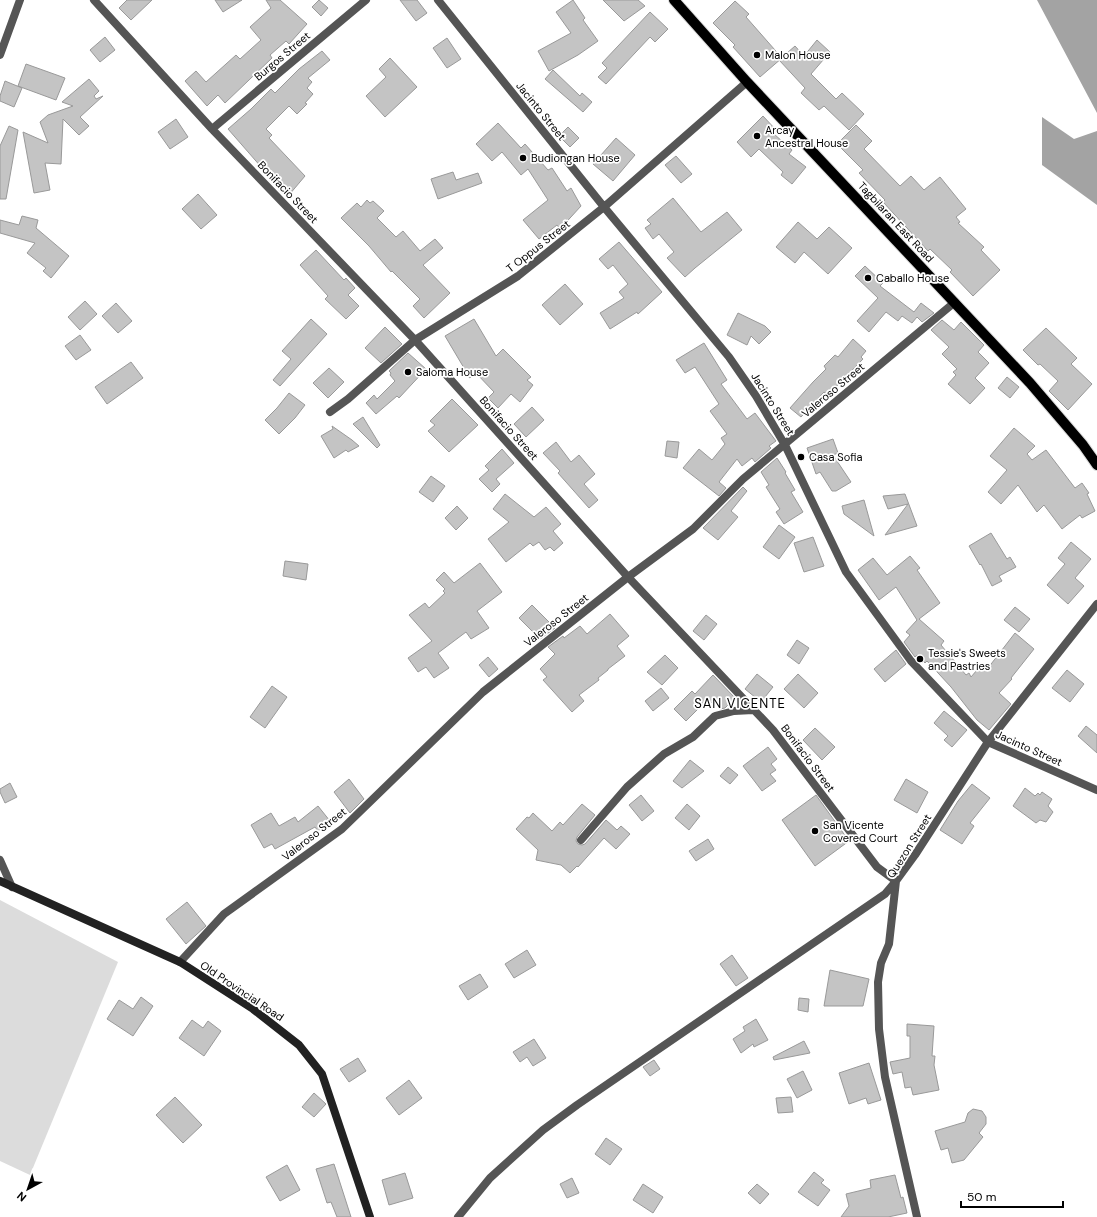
<svg xmlns="http://www.w3.org/2000/svg" width="1097" height="1217" font-family="'DM Sans',sans-serif">
	<rect width="100%" height="100%" fill="#fff"/>
	<path fill="#dcdcdc" d="M0,900L118,962L30,1175L0,1161Z"/>
	<path fill="#a3a3a3" d="M1037,0H1097V113Z
		M1042,117L1074,139L1097,131V205L1042,165Z"/>
	<path fill="#c4c4c4" stroke="#999" d="M127,0H152L131,20L119,8Z
		M215,0H242L223,12Z
		M266,0H280L307,24L289,44L286,41L270,55L272,58L225,103L218,95L207,106L185,81L196,71L206,82L236,55L240,59L261,40L250,27L271,8Z
		M319,0L328,8L321,16L312,7Z
		M400,0H417L427,13L416,21Z
		M573,0L585,18L583,20L598,41L578,55L549,71L538,51L571,33L556,12Z
		M603,0H638L645,6L624,21Z
		M735,1L749,14L746,17L782,58L760,77L733,47L735,45L713,23Z
		M650,12L668,29L655,42L650,37L606,84L598,77L607,68L602,63Z
		M105,37L115,50L100,62L90,50Z
		M447,38L461,59L447,68L433,48Z
		M817,40L830,52L811,74L836,99L842,93L864,114L849,130L824,106L819,110L801,93L805,88L779,60L795,46L804,56Z
		M322,51L330,60L308,78L312,82L307,88L313,94L305,103L307,104L297,114L289,106L266,129L272,135L269,138L305,176L289,195L276,184L228,129L251,109L271,89L275,93L299,69Z
		M390,58L417,87L385,117L366,96L386,77L379,69Z
		M26,64L65,78L56,100L18,86Z
		M553,70L580,96L582,93L592,102L583,112L545,79Z
		M89,79L99,91L94,96L96,99L103,96L80,117L89,126L79,135L63,119L61,164L45,163L50,190L34,193L23,132L48,143L40,122L48,115L73,106L62,102Z
		M5,81L22,88L14,107L0,101V96Z
		M763,116L777,131L774,134L792,150L789,154L806,167L792,184L781,175L783,172L759,149L751,157L737,142Z
		M176,119L188,137L170,149L158,132Z
		M498,123L521,148L525,144L548,170L552,168L567,191L571,188L581,206L560,229L557,225L539,239L523,220L548,200L528,169L521,175L502,152L492,161L476,144Z
		M856,125L872,141L864,149L900,186L911,176L924,190L940,177L966,209L956,217L960,222L958,223L984,247L981,250L1000,270L973,296L950,272L952,270L930,249L928,251L883,202L885,200L859,173L863,170L837,144Z
		M9,126L18,130L6,199H0V146Z
		M568,127L579,138L570,147L559,136Z
		M616,138L635,155L613,181L593,164Z
		M676,156L692,174L681,183L665,165Z
		M453,172L456,180L478,173L482,183L438,199L431,179Z
		M198,194L217,215L201,229L182,209Z
		M673,198L701,232L727,212L742,230L695,268L685,277L667,258L674,252L659,234L653,239L645,228L651,224L647,220Z
		M367,200L370,203L373,201L384,211L377,218L396,237L403,231L420,251L435,239L443,248L423,265L450,293L424,318L413,306L420,299L392,271L391,272L369,246L341,218L357,203L361,207Z
		M22,216L38,220L36,228L69,256L51,278L43,271L46,268L27,253L35,243L0,233V220L19,225Z
		M798,222L817,239L829,227L852,248L828,274L804,252L795,263L776,247Z
		M619,242L662,292L638,314L637,312L610,329L600,313L624,298L619,292L628,284L613,265L608,269L599,259Z
		M316,250L344,280L346,278L355,288L348,295L359,306L346,319L325,299L328,296L300,265Z
		M865,266L883,283L880,286L914,312L921,303L934,313L922,322L917,317L912,323L902,316L898,321L886,312L869,332L857,321L878,298L855,276Z
		M565,284L583,304L560,325L542,305Z
		M85,301L97,314L80,330L68,317Z
		M116,303L132,321L118,333L102,316Z
		M738,313L765,326L771,332L759,344L751,336L747,345L727,335Z
		M311,319L327,334L280,386L273,380L291,359L282,351Z
		M474,319L496,356L503,349L531,377L527,380L533,385L520,402L511,394L498,408L488,398L494,392L475,372L470,378L461,371L464,368L445,336Z
		M942,320L954,330L961,322L984,345L978,352L989,363L975,378L985,388L970,404L948,384L956,375L953,372L957,369L942,354L949,347L931,330Z
		M385,327L402,344L381,363L365,348Z
		M1046,328L1077,358L1071,364L1092,384L1068,410L1049,391L1058,381L1040,364L1038,365L1023,350Z
		M80,335L91,350L76,360L65,346Z
		M853,339L866,351L861,357L863,359L827,396L824,392L801,417L790,408L813,382L826,369L824,366L835,355L838,357Z
		M704,343L727,380L721,384L747,419L755,413L776,441L769,446L771,448L755,462L752,458L742,466L737,459L719,482L726,488L719,496L683,468L699,449L712,460L725,444L721,438L727,434L710,411L719,404L695,367L685,373L676,360Z
		M408,353L426,369L399,398L397,396L376,414L366,403L374,395L377,399L395,381L390,375L391,373L389,371Z
		M131,362L143,378L107,404L95,387Z
		M329,368L344,382L328,398L313,383Z
		M1007,377L1019,387L1010,398L998,388Z
		M289,393L305,405L295,418L279,434L265,420L277,408Z
		M452,399L478,425L449,452L428,431L435,425L430,421Z
		M532,407L544,420L526,437L514,424Z
		M363,417L380,445L377,448L353,424Z
		M332,426L352,440L359,446L348,452L346,450L334,458L321,436L333,429Z
		M1014,428L1035,446L1027,454L1032,460L1046,450L1075,488L1082,483L1089,493L1087,494L1095,511L1082,518L1080,515L1062,529L1044,505L1037,512L1018,485L1001,504L988,492L1007,470L990,456Z
		M833,439L838,453L833,455L851,482L836,491H832L820,472L816,474L807,448Z
		M667,441L679,442L677,458L665,456Z
		M556,442L571,462L579,455L595,474L584,484L598,500L589,508L558,473L560,471L543,453Z
		M502,449L514,463L496,479L500,484L492,492L479,479L489,470L485,466Z
		M777,458L786,472L785,473L795,490L791,492L803,512L784,524L776,512L780,509L766,487L769,485L761,472Z
		M431,476L445,486L433,502L419,492Z
		M743,487L747,491L731,511L738,517L718,540L703,528Z
		M505,494L534,517L546,507L561,524L553,531L563,543L554,551L550,547L545,550L539,542L533,546L530,543L506,562L488,539L509,522L493,509Z
		M905,494L917,526L885,535L908,504L888,509L883,496Z
		M864,500L874,536L844,514L842,506Z
		M457,506L468,518L456,530L445,518Z
		M779,525L795,537L779,559L763,547Z
		M991,533L1007,559L1010,557L1016,567L999,576L1002,581L992,586L981,564L980,565L969,546Z
		M813,537L824,566L804,572L794,543Z
		M1071,542L1091,559L1075,578L1084,586L1068,604L1047,585L1065,564L1058,558Z
		M910,556L920,568L917,570L940,603L919,619L944,641L941,645L966,675L969,673L971,677L983,663L988,668L1015,633L1034,649L1011,678L1012,679L999,693L1011,704L989,730L977,720L951,687L927,661L925,663L917,655L915,657L904,642L910,635L906,632L917,620L896,587L879,600L858,570L873,558L887,575Z
		M285,561L308,564L306,580L283,576Z
		M480,563L502,592L477,611L489,628L471,639L466,632L438,653L449,668L434,678L426,667L418,672L408,658L432,641L409,615L425,603L429,608L445,593L443,591L445,589L436,580L444,572L454,583Z
		M532,605L555,628L540,639L519,618Z
		M1015,607L1030,619L1019,632L1004,620Z
		M610,614L629,636L617,646L625,656L608,669V670L598,678L599,680L579,695L584,701L572,712L543,680L547,677L540,669L555,654L548,647L563,636L564,638L580,626L587,634Z
		M706,615L717,624L704,640L693,631Z
		M797,640L809,648L799,664L787,655Z
		M896,650L906,664L885,682L874,669Z
		M665,655L678,668L662,685L647,672Z
		M488,657L498,669L489,677L479,665Z
		M1067,670L1084,684L1070,702L1052,688Z
		M757,674L773,687L761,702L745,689Z
		M798,674L818,693L804,708L784,689Z
		M713,675L735,698L725,708L720,709L713,701L710,704L706,701L686,721L674,709L692,691L695,694Z
		M272,686L287,697L265,728L250,717Z
		M661,688L669,698L653,711L645,701Z
		M944,711L967,730L952,747L944,740L948,736L934,723Z
		M1086,726L1097,735V753L1078,736Z
		M815,728L835,747L822,760L803,740Z
		M768,747L777,759L771,764L776,770L770,774L776,781L762,791L743,766Z
		M690,760L704,771L682,788L673,781Z
		M728,767L738,775L730,784L720,776Z
		M349,779L364,799L350,813L334,792Z
		M906,779L928,792L917,813L894,800Z
		M10,783L17,797L5,803L0,792V789Z
		M972,784L990,798L970,823L974,826L962,844L940,830L958,801Z
		M1025,788L1035,796L1038,793L1040,795L1042,792L1052,799L1048,806L1053,812L1046,822L1040,820L1036,823L1013,806Z
		M641,795L654,811L642,821L629,805Z
		M816,795L849,841L815,866L782,820Z
		M582,804L595,815L577,837L576,841L578,844L582,845L585,844L606,820L617,830L621,826L630,834L616,849L604,838L578,867L577,866L570,873L561,865L536,860L538,850L516,829L527,817L529,818L533,813L552,831L560,822L563,825Z
		M687,804L700,816L689,830L675,818Z
		M318,806L330,821L318,831L315,827L275,849L272,844L264,848L251,825L271,813L279,826L295,817L298,822Z
		M708,839L714,849L696,861L689,851Z
		M187,902L206,926L186,944L166,919Z
		M527,950L536,965L514,978L505,964Z
		M732,955L748,978L736,986L720,964Z
		M830,970L869,979L863,1006H824Z
		M480,974L488,987L468,1000L459,986Z
		M141,997L153,1006L133,1036L107,1019L119,1000L133,1009Z
		M799,998L809,999L808,1012L798,1010Z
		M756,1019L768,1040L754,1047L753,1044L741,1053L733,1039L745,1031L743,1027Z
		M192,1020L203,1028L208,1021L221,1031L204,1056L179,1038Z
		M907,1024L934,1026L932,1056H935L934,1065L939,1090L913,1095L911,1087L905,1088L902,1072L893,1074L890,1062L910,1058V1036H907Z
		M534,1039L546,1058L533,1066L527,1057L520,1062L513,1052Z
		M804,1041L810,1053L774,1060L773,1057Z
		M358,1058L366,1071L349,1082L340,1069Z
		M654,1060L660,1069L650,1076L643,1067Z
		M869,1063L881,1100L868,1104L866,1098L849,1104L839,1073Z
		M803,1071L812,1090L797,1098L787,1079Z
		M409,1080L422,1098L399,1115L386,1098Z
		M314,1093L326,1104L314,1117L302,1107Z
		M175,1097L202,1125L183,1143L156,1115Z
		M791,1097L793,1112L778,1113L776,1098Z
		M973,1109L982,1111L986,1117V1124L979,1133L983,1137L964,1160L952,1163L948,1148L941,1150L935,1131L965,1122L968,1113Z
		M606,1138L622,1149L610,1165L595,1154Z
		M334,1164L351,1217H337L331,1202L327,1203L316,1169Z
		M287,1165L300,1190L280,1201L266,1177Z
		M814,1172L824,1180L821,1183L830,1190L818,1206L798,1192Z
		M405,1173L413,1198L389,1205L382,1180Z
		M895,1175L901,1198L903,1197L907,1213L888,1217H841L849,1206L846,1194L871,1188L870,1180Z
		M572,1178L579,1193L567,1198L560,1184Z
		M643,1184L663,1197L653,1213L633,1200Z
		M757,1184L769,1194L760,1204L748,1193Z"/>
	<g fill="none" stroke-linecap="round" stroke-linejoin="round">
		<defs>
			<path id="primary" d="M674,0L747,82L1030,383L1083,445L1097,465"/>
		</defs>
		<use href="#primary" stroke="#dbdbdb" stroke-width="12"/>
		<path stroke="#555" stroke-width="8" d="M94,0L212,129L415,340L628,577L773,730L877,867L896,881
			M438,0L604,207L729,357L756,396L785,445L846,572L911,661L988,742L1097,790
			M0,55L20,0
			M212,129L366,0
			M330,412L348,399L415,340L518,276L604,207L747,82
			M581,840L627,787L664,754L693,737L715,716L734,711L753,710
			M0,860L12,887
			M896,881L889,944L881,963L878,982L879,1029L885,1077L917,1217
			M180,962L224,914L342,829L483,692L628,577L693,529L743,479L955,302
			M458,1217L490,1178L543,1130L577,1105L885,894L896,881L915,855L988,742L1097,604"/>
		<path stroke="#222" stroke-width="8" d="M0,881L180,962L253,1009L299,1045L322,1074L370,1217"/>
		<use href="#primary" stroke="#000" stroke-width="10"/>
	</g>
	<g fill="#000" stroke="#fff" stroke-width="1.5">
		<circle cx="757" cy="55" r="4"/>
		<circle cx="757" cy="136" r="4"/>
		<circle cx="523" cy="158" r="4"/>
		<circle cx="868" cy="278" r="4"/>
		<circle cx="408" cy="372" r="4"/>
		<circle cx="801" cy="457" r="4"/>
		<circle cx="920" cy="659" r="4"/>
		<circle cx="815" cy="831" r="4"/>
	</g>
	<g text-anchor="middle" stroke-width="3.5" stroke-linejoin="round" paint-order="stroke">
		<g font-size="11" fill="#000" stroke="#fff" text-anchor="start">
			<text x="765" y="59">Malon House</text>
			<text x="765" y="134">Arcay<tspan x="765" dy="13">Ancestral House</tspan></text>
			<text x="531" y="162">Budiongan House</text>
			<text x="876" y="282">Caballo House</text>
			<text x="416" y="376">Saloma House</text>
			<text x="809" y="461">Casa Sofia</text>
			<text x="928" y="657">Tessie's Sweets<tspan x="928" dy="13">and Pastries</tspan></text>
			<text x="823" y="829">San Vicente<tspan x="823" dy="13">Covered Court</tspan></text>
		</g>
		<g font-size="11" fill="#000" stroke="#fff">
			<text transform="translate(282 56) rotate(-40)" y="4">Burgos Street</text>
			<text transform="translate(541 111) rotate(51)" y="4">Jacinto Street</text>
			<text transform="translate(288 192) rotate(46)" y="4">Bonifacio Street</text>
			<text transform="translate(896 222) rotate(47)" y="4">Tagbilaran East Road</text>
			<text transform="translate(538 246) rotate(-38)" y="4">T Oppus Street</text>
			<text transform="translate(833 390) rotate(-40)" y="4">Valeroso Street</text>
			<text transform="translate(773 404) rotate(58)" y="4">Jacinto Street</text>
			<text transform="translate(509 428) rotate(48)" y="4">Bonifacio Street</text>
			<text transform="translate(556 620) rotate(-38)" y="4">Valeroso Street</text>
			<text transform="translate(1029 748) rotate(24)" y="4">Jacinto Street</text>
			<text transform="translate(808 758) rotate(53)" y="4">Bonifacio Street</text>
			<text transform="translate(314 834) rotate(-38)" y="4">Valeroso Street</text>
			<text transform="translate(909 846) rotate(-58)" y="4">Quezon Street</text>
			<text transform="translate(242 991) rotate(34)" y="4">Old Provincial Road</text>
		</g>
		<g font-size="13" letter-spacing="1" fill="#000" stroke="#fff">
			<text x="740" y="708">SAN VICENTE</text>
		</g>
	</g>
	<g transform="translate(28 1189) rotate(220)" stroke="#ffffff" stroke-width="3" paint-order="stroke">
	<path d="M0-3L7 15L0 10L-7 15Z" fill="#000000"/>
	<text y="-6" font-size="11" font-weight="bold" text-anchor="middle" fill="#000000">N</text>
	</g>
	<path d="M961 1201v6h102v-6" fill="none" stroke="#000000" stroke-width="2"/>
	<text x="967" y="1201" font-size="12" fill="#000000" stroke="#ffffff" stroke-width="3" paint-order="stroke">50 m</text>
</svg>
